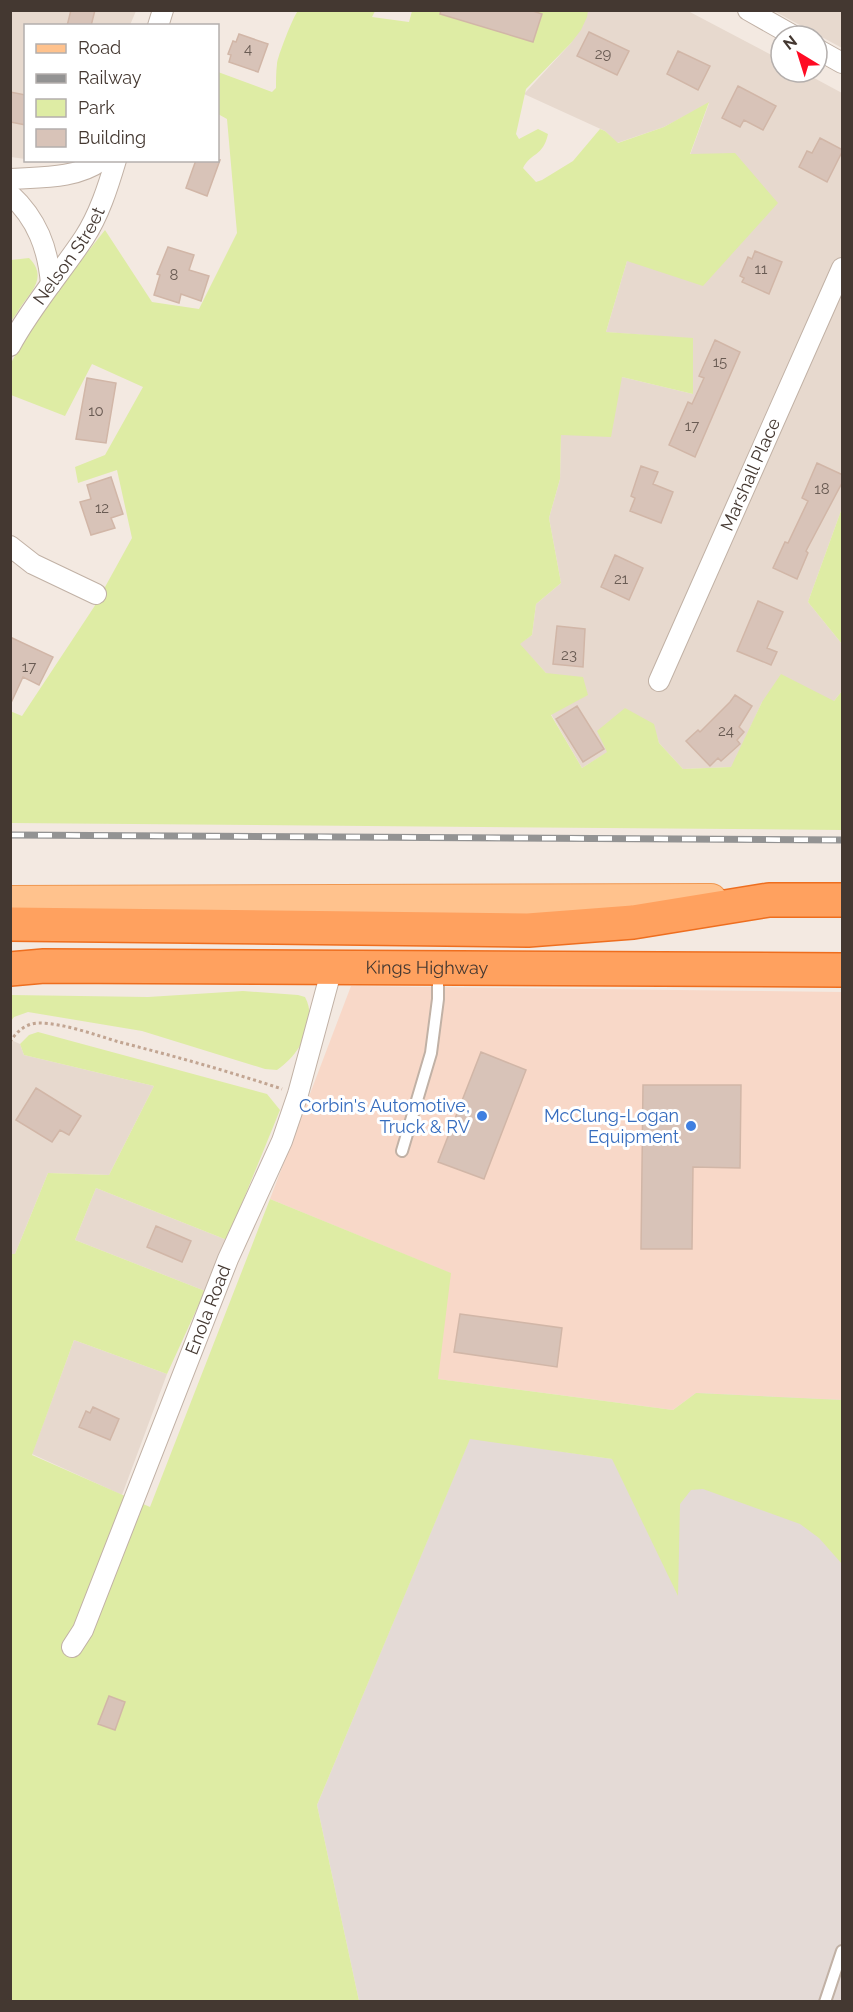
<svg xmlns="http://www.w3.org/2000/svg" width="853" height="2012" font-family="Raleway,sans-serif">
	<rect width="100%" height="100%" fill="#f3e9e1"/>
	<path fill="#e7d9ce" d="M11,11H136L130,25L26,26L25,159L11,157Z
		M587,11H688L781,60V72H803L842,93V508L808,602L842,644V691L834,701L762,702L732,767L683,769L659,743L653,724L582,768L551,714L587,695L546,673L519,644L532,635L536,604L561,583L549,518L560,479L561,435L622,377L693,394V339L606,332L627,261L690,155L709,103L664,127L617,143L605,131L524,94L571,43Z
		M774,11H842V48Z
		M11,1040L20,1044L24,1055L154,1086L109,1175L48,1173L15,1254H11Z
		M96,1188L227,1240L205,1291L75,1240Z
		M74,1340L167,1374L122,1495L32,1454Z"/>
	<path fill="#f8d8c8" d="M351,986L842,992V1400L696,1393L673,1410L437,1379L450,1273L270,1199Z"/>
	<path fill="#e4dad6" d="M696,1393L842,1400V2001H359L317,1805L470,1438L612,1459Z"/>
	<path fill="#deeca4" d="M298,11H375L372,17L409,22L412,11H588L587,17L581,30L571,43L526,89L516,134L519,139L538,129L548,134C543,157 531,152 523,168L536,182L542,180L573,161L600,129L605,131L618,143L664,127L709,102L690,154L735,153L778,203L703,286L627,261L606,332L693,338V394L622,377L611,437L561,435L560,479L549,518L561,583L536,604L532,635L520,644L546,673L583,677L588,695L551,715L582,768L607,752L597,731L625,708L654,724L659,743L683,769L731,767L762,702L781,674L834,701L842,691V830L11,823L10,711L22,716L94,607L132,538L117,470L78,483L75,467L105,455L143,387L92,364L65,416L11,395V363L36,317L105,230L152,302L199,309L237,233L227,119L218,114V72L272,92L276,88C276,80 276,72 277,64C277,58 294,14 298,11Z
		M29,258C47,276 33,290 22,305C18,311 15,316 11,321V260Z
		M842,508V644L808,602Z
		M243,991L298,995L305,997C319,1023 299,1055 277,1070L265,1069L142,1031L28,1012L14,1017L11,1021V995L148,997Z
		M38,1032L267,1094L280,1110L227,1240L96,1188L75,1240L205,1291L167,1374L74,1340L32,1455L150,1507L270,1199L451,1273L438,1379L673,1410L696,1393L842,1400V1564L819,1538L800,1524L703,1489L691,1490L680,1504L678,1596L612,1459L470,1439L317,1805L359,2001L11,2002V1254H15L48,1173L109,1175L154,1086L24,1055L20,1044L29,1035Z"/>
	<path fill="#d8c3b8" stroke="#d1b6a7" stroke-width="1.5" d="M71,10H95L91,26H67Z
		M441,10H530L542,14L533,42L440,14Z
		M589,32L629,51L617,75L577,56Z
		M239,34L268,44L258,72L229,62L231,55L228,54L233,41L236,42Z
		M678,51L710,66L698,90L667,74Z
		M738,86L776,106L763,130L744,120L740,127L722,118Z
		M10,92L26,95V125L10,122Z
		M820,138L843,150L827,182L799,167L807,151L812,153Z
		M196,160H220L207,196L186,188Z
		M168,247L194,255L189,270L209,276L201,301L181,294L179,303L154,295L160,275L157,274Z
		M755,251L782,262L769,294L742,282L744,278L740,276L748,257L752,259Z
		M715,340L740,352L695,457L669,445L688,402L692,404L704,378L699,376Z
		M87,378L116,383L106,443L76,439Z
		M817,463L843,475V481L806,551L808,553L797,579L773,568L785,542L788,543L808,501L802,498Z
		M641,466L658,472L653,484L673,492L661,523L630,511L635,498L631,496Z
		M111,477L123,514L111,518L115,528L91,535L80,502L91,499L87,485Z
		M615,555L643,568L629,600L601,587Z
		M758,601L783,612L767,648L777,652L771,665L737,651Z
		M557,626L585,629L583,667L553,664Z
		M10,637L53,657L39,685L23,677L10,705Z
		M735,695L752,706L739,727L744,732L737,740L740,744L721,761L718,758L710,766L686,741L698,730L700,732L730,702Z
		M577,706L604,749L583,762L556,719Z
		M481,1052L526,1070L484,1179L438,1162Z
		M643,1085H741L740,1168L693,1167L692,1249H641Z
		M36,1088L81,1116L69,1135L60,1130L52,1142L16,1120Z
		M156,1226L191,1241L182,1262L147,1247Z
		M460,1314L562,1328L557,1367L454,1352Z
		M93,1407L119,1419L110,1440L79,1427L86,1411L90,1413Z
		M109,1696L125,1702L115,1730L98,1724Z"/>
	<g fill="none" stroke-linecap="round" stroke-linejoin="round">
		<defs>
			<path id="lane" d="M402,1151L431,1053L438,999V972
				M825,2002L842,1951"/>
			<g id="street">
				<path d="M748,10L794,36"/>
				<path d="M158,26L163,10"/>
				<path d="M817,49L842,63"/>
				<path d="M10,179C42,177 76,179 102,160"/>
				<path d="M10,194C37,219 48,248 51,284"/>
				<path id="s1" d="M10,346C31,307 60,274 84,238C99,215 108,187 116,160"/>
				<path d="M10,546L33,564L96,594"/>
				<path id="s2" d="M659,681L842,268"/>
				<path id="s3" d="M72,1647L83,1630L228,1259L282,1141L298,1094L332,968"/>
			</g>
			<path id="primary" d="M10,902L711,900"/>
			<g id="highway">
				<path d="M10,924L528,930L633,922L769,900H842"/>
				<path id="s4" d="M10,969L44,966L842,970"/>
			</g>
		</defs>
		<use href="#lane" stroke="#c1b1a5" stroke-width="14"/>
		<use href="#street" stroke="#c1b1a5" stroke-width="22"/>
		<use href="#primary" stroke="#f09851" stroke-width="34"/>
		<use href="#highway" stroke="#ee6e1f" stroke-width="36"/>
		<path stroke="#c2a592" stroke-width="3" stroke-dasharray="3 3" stroke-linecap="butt" d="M10,1042C16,1032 26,1023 39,1023C63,1023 96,1035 119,1042C174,1056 228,1071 282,1089"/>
		<use href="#lane" stroke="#fff" stroke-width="10"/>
		<use href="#street" stroke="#fff" stroke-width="20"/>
		<use href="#primary" stroke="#ffc28d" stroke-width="32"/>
		<use href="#highway" stroke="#ffa15f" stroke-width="33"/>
		<defs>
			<path id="rail" d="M10,835L842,840"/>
		</defs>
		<use href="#rail" stroke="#939393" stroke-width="7"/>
		<use href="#rail" stroke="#fff" stroke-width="4.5" stroke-dasharray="14" stroke-linecap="butt"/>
	</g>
	<g fill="#3f7fe0" stroke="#fff" stroke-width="2">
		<circle cx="482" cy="1116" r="6"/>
		<circle cx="691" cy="1126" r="6"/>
	</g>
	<g text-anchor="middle" stroke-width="6" stroke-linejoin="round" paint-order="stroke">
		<g font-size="15" fill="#695b53">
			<text x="248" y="54">4</text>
			<text x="603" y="59">29</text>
			<text x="761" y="274">11</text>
			<text x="174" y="280">8</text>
			<text x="720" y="367">15</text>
			<text x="96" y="416">10</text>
			<text x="692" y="431">17</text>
			<text x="822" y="494">18</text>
			<text x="102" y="513">12</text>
			<text x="621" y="584">21</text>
			<text x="569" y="660">23</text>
			<text x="29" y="672">17</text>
			<text x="726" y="736">24</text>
		</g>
		<g font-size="18" fill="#443831" stroke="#fff">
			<text dy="6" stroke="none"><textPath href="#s1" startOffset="108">Nelson Street</textPath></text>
			<text dy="6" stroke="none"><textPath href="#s2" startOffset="226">Marshall Place</textPath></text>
			<text dy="6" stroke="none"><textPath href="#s4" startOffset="417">Kings Highway</textPath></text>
			<text dy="6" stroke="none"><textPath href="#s3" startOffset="364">Enola Road</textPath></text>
		</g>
		<g font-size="18" fill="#366cbe" stroke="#fff" text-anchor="end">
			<text x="470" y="1112">Corbin's Automotive,<tspan x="470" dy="21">Truck &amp; RV</tspan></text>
			<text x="679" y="1122">McClung-Logan<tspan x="679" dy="21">Equipment</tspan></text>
		</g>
	</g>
	<rect width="853" height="2012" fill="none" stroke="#443831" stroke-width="24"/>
	<rect x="24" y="24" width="195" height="138" fill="#ffffff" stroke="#b4afad" stroke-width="1.5"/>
	<rect x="36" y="44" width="30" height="9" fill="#ffc28d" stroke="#b4afad" stroke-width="1.5"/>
	<text x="78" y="54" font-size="18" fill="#443831">Road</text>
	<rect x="36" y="74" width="30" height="9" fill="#939393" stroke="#b4afad" stroke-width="1.5"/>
	<text x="78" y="84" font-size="18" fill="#443831">Railway</text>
	<rect x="36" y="99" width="30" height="18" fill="#deeca4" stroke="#b4afad" stroke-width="1.5"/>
	<text x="78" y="114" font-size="18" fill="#443831">Park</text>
	<rect x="36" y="129" width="30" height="18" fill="#d8c3b8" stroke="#b4afad" stroke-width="1.5"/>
	<text x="78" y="144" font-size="18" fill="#443831">Building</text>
	<g transform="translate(799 54) rotate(322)"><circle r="28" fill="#ffffff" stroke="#b4afad" stroke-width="1.5"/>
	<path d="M0-4.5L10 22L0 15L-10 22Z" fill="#ff0b24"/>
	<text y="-9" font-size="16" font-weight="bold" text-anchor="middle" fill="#443831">N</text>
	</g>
</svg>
